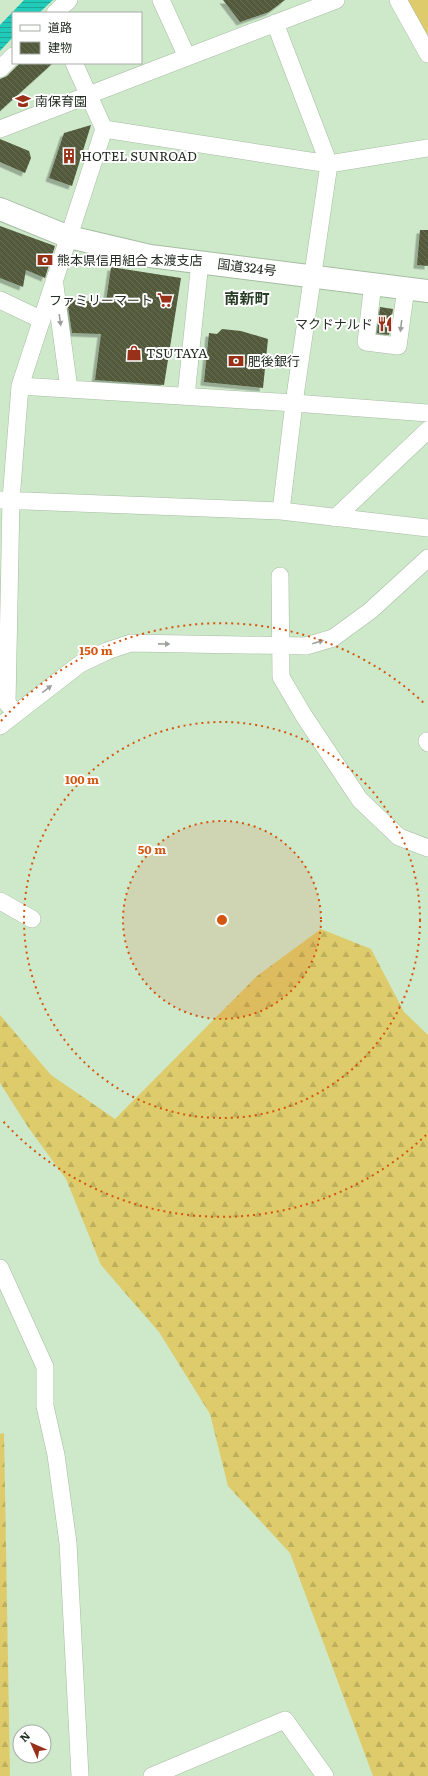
<svg xmlns="http://www.w3.org/2000/svg" width="428" height="1776" font-family="Literata,'Noto Sans JP',serif">
	<defs>
		<pattern id="forest-firs" width="22" height="20" patternUnits="userSpaceOnUse"><rect width="22" height="20" fill="#decb6b"/><path d="M5 1l3.5 6h-7zM16 11l3.5 6h-7z" fill="#beaf5c"/></pattern>
		<pattern id="water-rules" width="6" height="5" patternUnits="userSpaceOnUse"><rect width="6" height="5" fill="#21cbb9"/><path d="M0 2.5h6" fill="none" stroke="#1ca596"/></pattern>
		<pattern id="building-back-hatch" width="6" height="6" patternUnits="userSpaceOnUse"><rect width="6" height="6" fill="#525a3b"/><path d="M-1 5l2 2M0 0l6 6M5-1l2 2" fill="none" stroke="#676e55"/></pattern>
		<filter id="shadow"><feDropShadow dx="-3.5" dy="3.5" stdDeviation="0" flood-color="#0004"/></filter>
	</defs>
	<rect width="100%" height="100%" fill="#cee8ca"/>
	<path fill="url(#forest-firs)" d="M321,929L371,949L404,1012L428,1035V1776H373L290,1553L228,1486L210,1414L159,1332L101,1265L66,1179L28,1127L0,1083V1015L51,1075L115,1119L257,976Z
		M4,1433L10,1776H0V1434Z"/>
	<path fill="#decb6b" d="M406,0H428V39Z"/>
	<path fill="url(#water-rules)" d="M24,0H53L39,13H13V37L0,51V25Z"/>
	<path fill="url(#building-back-hatch)" filter="url(#shadow)" d="M223,0H285L269,12L240,22Z
		M20,63H53L0,111V79L7,76Z
		M91,125L72,186L49,178L64,133Z
		M0,139L29,151L31,158L25,173L0,162Z
		M0,226L55,246L45,278L26,270L23,287L0,278Z
		M420,230H428V266L417,265Z
		M111,267L181,278L164,385L95,380L101,334L72,333L67,300L106,302Z
		M380,307L393,309L389,335L377,333Z
		M222,329L241,331L268,339L263,388L204,382L209,333L217,334Z"/>
	<g fill="none" stroke-linecap="round" stroke-linejoin="round">
		<defs>
			<path id="minor" d="M161,0L187,57
				M398,0L428,54
				M55,13L69,0
				M275,23L329,164L294,403L281,511
				M0,69L13,56
				M0,129L336,0
				M104,129L329,164L428,148
				M373,283L366,342L398,346L406,288
				M55,286L69,389
				M0,300L42,320
				M20,386L294,403L428,413
				M186,396L200,262
				M0,500L281,511L428,528
				M335,518L428,430
				M280,576L281,677L304,716L360,800L399,837L428,848
				M16,713L7,703L11,500L20,386L104,129L74,63
				M0,726L80,664L107,651L131,643L306,646L333,638L370,611L428,558
				M428,741H427L428,743
				M0,901L32,919
				M0,1268L45,1367V1406L56,1455L68,1543L80,1776
				M152,1776L285,1720L325,1776"/>
			<path id="highway" d="M0,209L69,237L150,256L428,291"/>
		</defs>
		<use href="#minor" stroke="#a5bda1" stroke-width="18"/>
		<use href="#highway" stroke="#a5bda1" stroke-width="24"/>
		<use href="#minor" stroke="#fff" stroke-width="17"/>
		<use href="#highway" stroke="#fff" stroke-width="22"/>
	</g>
	<defs><path id="oneway-solid" d="M-6-.8H1V-3.2L6.5 0L1 3.2V.8H-6Z"/></defs>
	<g fill="#9ca09c">
		<use href="#oneway-solid" transform="translate(60 320) rotate(82)"/>
		<use href="#oneway-solid" transform="translate(401 326) rotate(97)"/>
		<use href="#oneway-solid" transform="translate(318 642) rotate(-17)"/>
		<use href="#oneway-solid" transform="translate(164 644) rotate(1)"/>
		<use href="#oneway-solid" transform="translate(47 689) rotate(-37)"/>
	</g>
	<circle cx="222" cy="920" r="99" fill="#d4550e" fill-opacity=".12"/>
	<g fill="none" stroke="#d4550e" stroke-width="2" stroke-dasharray="2 4">
		<circle cx="222" cy="920" r="99"/>
		<circle cx="222" cy="920" r="198"/>
		<path d="M426 1135A297 297 0 0 1 1 1119M1 721A297 297 0 0 1 426 705"/>
	</g>
	<defs>
		<symbol id="school-bare" viewBox="-9 -9 18 18"><path d="M0-5L7-2L0 1L-7-2ZM-4 1L0 2.5L4 1V4Q0 6-4 4Z" fill="#993018" stroke="#fff" stroke-width="2.5" paint-order="stroke"/></symbol>
		<symbol id="building-bare" viewBox="-9 -9 18 18"><path d="M-4-6H4V6H1V3H-1V6H-4ZM-2.5-4.3h1.7v1.8h-1.7ZM.8-4.3h1.7v1.8H.8ZM-2.5-1h1.7V.8h-1.7ZM.8-1h1.7V.8H.8Z" fill="#993018" stroke="#fff" stroke-width="2.5" paint-order="stroke"/></symbol>
		<symbol id="bank-bare" viewBox="-9 -9 18 18"><path d="M-6-4H6V4H-6ZM0-2.3a2.3 2.3 0 1 0 0 4.6a2.3 2.3 0 1 0 0-4.6Z" fill="#993018" stroke="#fff" stroke-width="2.5" paint-order="stroke"/></symbol>
		<symbol id="supermarket-bare" viewBox="-9 -9 18 18"><path d="M-6-5.5h2.5l.6 2H6L4.5 2H-2.5L-4.4-4H-6ZM-1.5 3.2a1.3 1.3 0 1 0 .1 0ZM3 3.2a1.3 1.3 0 1 0 .1 0Z" fill="#993018" stroke="#fff" stroke-width="2.5" paint-order="stroke"/></symbol>
		<symbol id="restaurant-bare" viewBox="-9 -9 18 18"><path d="M-5-6h1v4h1v-4h1v4h1v-4h1v5L-1.5 .5V6h-2V.5L-5-1ZM5-6V6H3V1.5H1.5Q1.5-4 5-6Z" fill="#993018" stroke="#fff" stroke-width="2.5" paint-order="stroke"/></symbol>
		<symbol id="shop-bare" viewBox="-9 -9 18 18"><path d="M-5-2.5h2.3a2.7 3.5 0 0 1 5.4 0H5L5.5 6h-11ZM-1.5-2.5h3a1.5 2.3 0 0 0-3 0Z" fill="#993018" stroke="#fff" stroke-width="2.5" paint-order="stroke"/></symbol>
	</defs>
	<g fill-rule="evenodd">
		<use href="#school-bare" x="12" y="90" width="22" height="22"/>
		<use href="#building-bare" x="58" y="145" width="22" height="22"/>
		<use href="#bank-bare" x="34" y="249" width="22" height="22"/>
		<use href="#supermarket-bare" x="154" y="289" width="22" height="22"/>
		<use href="#restaurant-bare" x="374" y="313" width="22" height="22"/>
		<use href="#shop-bare" x="123" y="342" width="22" height="22"/>
		<use href="#bank-bare" x="225" y="350" width="22" height="22"/>
	</g>
	<g text-anchor="middle" stroke-width="4" stroke-linejoin="round" paint-order="stroke">
		<g font-size="13" fill="#232d22" stroke="#fff" text-anchor="start">
			<text x="35" y="106">南保育園</text>
			<text x="81" y="161">HOTEL SUNROAD</text>
			<text x="57" y="265">熊本県信用組合 本渡支店</text>
			<text x="153" y="305" text-anchor="end">ファミリーマート</text>
			<text x="373" y="329" text-anchor="end">マクドナルド</text>
			<text x="146" y="358">TSUTAYA</text>
			<text x="248" y="366">肥後銀行</text>
		</g>
		<g font-size="13" fill="#232d22" stroke="#fff">
			<text transform="translate(247 267) rotate(7)" y="5">国道324号</text>
		</g>
		<g font-size="15" font-weight="bold" fill="#283d25" stroke="#fff">
			<text x="247" y="304">南新町</text>
		</g>
	</g>
	<circle cx="222" cy="920" r="6" fill="#d4550e" stroke="#fff" stroke-width="2"/>
	<g font-size="12" text-anchor="middle" font-weight="bold" fill="#d4550e" stroke="#fff" stroke-width="4" stroke-linejoin="round" paint-order="stroke">
		<text x="96" y="655">150 m</text>
		<text x="82" y="784">100 m</text>
		<text x="152" y="854">50 m</text>
	</g>
	<rect x="12" y="12" width="130" height="52" fill="#ffffff" stroke="#a7aba7"/>
	<rect x="20" y="25" width="20" height="6" fill="#ffffff" stroke="#a7aba7"/>
	<text x="48" y="32" font-size="12" fill="#232d22">道路</text>
	<rect x="20" y="42" width="20" height="12" fill="url(#building-back-hatch)" stroke="#a7aba7"/>
	<text x="48" y="52" font-size="12" fill="#232d22">建物</text>
	<g transform="translate(32 1744) rotate(315)"><circle r="19" fill="#ffffff" stroke="#a7aba7"/>
	<path d="M0-3L7 15L0 10L-7 15Z" fill="#993018"/>
	<text y="-6" font-size="11" font-weight="bold" text-anchor="middle" fill="#232d22">N</text>
	</g>
</svg>
